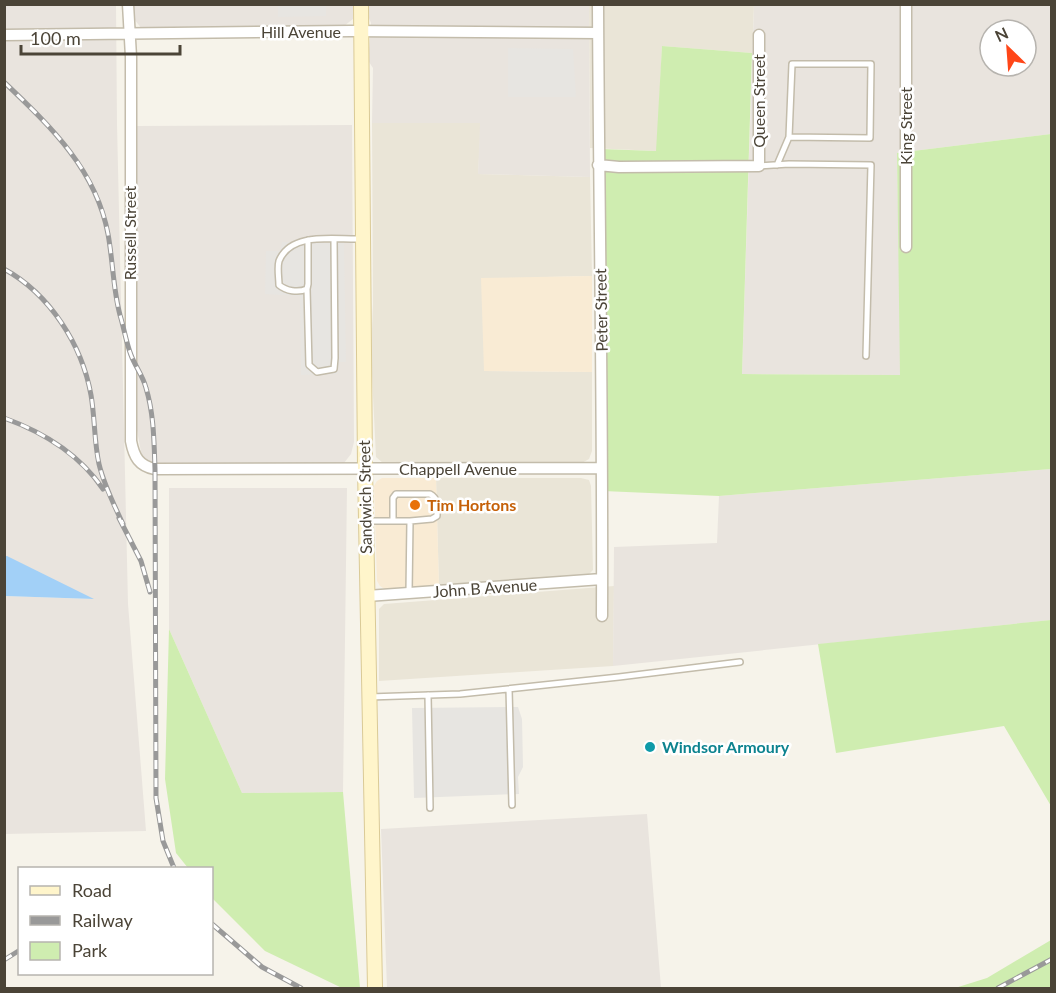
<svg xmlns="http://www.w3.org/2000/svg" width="1056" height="993" font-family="Lato,sans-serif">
	<rect width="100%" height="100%" fill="#f6f3ea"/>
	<path fill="#eae5d7" d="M589,5H754L752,53L662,46L657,151L590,148Z
		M372,123H481L478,174L590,177L592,276L546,277L485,371L592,372V451L589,459L580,464L383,463L376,457L371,354L373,304Z
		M436,478H581L589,480L591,486L593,570L587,576L439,587Z
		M614,586L613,666L379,681V609L384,604Z"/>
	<path fill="#f9ebd4" d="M592,276V372L484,371L481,278Z
		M382,478H436L439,587L386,590L380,586L377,581L374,486L377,481Z"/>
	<path fill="#e9e4de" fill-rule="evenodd" d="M5,5H116L117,124L128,604L146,831L5,834V596L92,599L5,556Z
		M134,5H353V19L344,26L142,29L134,19Z
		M369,5H589L590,177L478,174L480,123H372L373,68L369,62V49L371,23L368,16Z
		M754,5H1051V134L897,153L901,375L742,374ZM990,30H1026V66H990Z
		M352,125L354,442L351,454L344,463H143L136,425V126Z
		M1051,469V620L613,666L614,547L717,543L719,496Z
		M169,488H347L343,792L242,793L169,629Z
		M647,814L661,988H387L381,829Z"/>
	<path fill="#cfedb0" d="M662,46L752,53L742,374L900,375L897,153L1051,134V469L719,496L603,491L601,149L656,151Z
		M1051,620V806L1004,726L836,753L818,644Z
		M169,629L242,793L343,792L360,988H342L265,951L212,898V868H188L176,853L165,779Z
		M1051,940V988H955L987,978Z"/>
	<path fill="#e7e5e1" d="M278,5H326V16L278,17Z
		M508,48L573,49L576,97H508Z
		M282,242L344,243L346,362H339L337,374L301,375L300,296L265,294L266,251H280Z
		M518,707L522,719L523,767L518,777L519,794L414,798L412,708Z"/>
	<path fill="#a2d0f7" d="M5,556H7L94,599L5,596Z"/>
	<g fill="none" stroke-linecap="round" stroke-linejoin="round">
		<defs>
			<path id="service" d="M777,165L789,137L870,138L871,64H792L789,137
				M759,166L789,164L871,165L866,356
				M308,240V284L307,289C298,293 286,291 279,285C279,278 277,268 279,261C291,231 335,240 361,239
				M307,289L309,365L317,372L334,369L335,358L334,239
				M367,521H410L409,592
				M393,521V498L396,494H430C439,499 437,507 437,516L432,519L410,521
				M509,689L512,805
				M428,695L430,808
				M369,697L460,694L619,677L740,662"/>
			<path id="minor" d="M128,4L131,57V441C134,457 139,466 155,469L601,468
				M598,4C599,208 603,412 602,616
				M906,4V247
				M4,35L351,31L598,33
				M598,165L619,167L759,166V35
				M367,596L602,579"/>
			<path id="secondary" d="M361,4L365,468L375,988"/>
		</defs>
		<use href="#service" stroke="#c3bcab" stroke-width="8"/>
		<use href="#minor" stroke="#c3bcab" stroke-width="13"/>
		<use href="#secondary" stroke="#daca96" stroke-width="16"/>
		<use href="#service" stroke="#fff" stroke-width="5"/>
		<use href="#minor" stroke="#fff" stroke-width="10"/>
		<use href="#secondary" stroke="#fff5cb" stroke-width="14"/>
		<defs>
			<path id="rail" d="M4,82C50,126 96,169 108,234C113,261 113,289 120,315C124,328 126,342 131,355C135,366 143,376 146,388C154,414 154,442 155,469L156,798L163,841L174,868
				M4,269C50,294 82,345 91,395C95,418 94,441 99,464C104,485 114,505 123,524
				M4,418C43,432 80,455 103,489
				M119,518L141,561L150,592
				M212,924L262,967L301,988
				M4,960L20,950
				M998,988L1052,959"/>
		</defs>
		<use href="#rail" stroke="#999" stroke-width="5"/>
		<use href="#rail" stroke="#fff" stroke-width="3" stroke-dasharray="9" stroke-linecap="butt"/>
	</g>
	<circle fill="#e8710a" stroke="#fff" stroke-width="2" cx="415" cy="505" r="6"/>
	<circle fill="#0f9aa8" stroke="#fff" stroke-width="2" cx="650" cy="747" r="6"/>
	<g text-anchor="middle" stroke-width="5" stroke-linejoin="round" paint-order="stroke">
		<g font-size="16" fill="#4b4437" stroke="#fff">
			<text x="301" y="38">Hill Avenue</text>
			<text transform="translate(759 101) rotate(-90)" y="6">Queen Street</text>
			<text transform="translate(906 126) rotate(-90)" y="6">King Street</text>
			<text transform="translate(130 233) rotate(-90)" y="6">Russell Street</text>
			<text transform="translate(601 310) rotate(-91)" y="6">Peter Street</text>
			<text x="458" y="475">Chappell Avenue</text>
			<text transform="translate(365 497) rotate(-91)" y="6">Sandwich Street</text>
			<text transform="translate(485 588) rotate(-4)" y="6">John B Avenue</text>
		</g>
		<g font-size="16" font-weight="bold" fill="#c56008" stroke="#fff" text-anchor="start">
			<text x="427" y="511">Tim Hortons</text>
		</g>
		<g font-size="16" font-weight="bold" fill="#0d838f" stroke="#fff" text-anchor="start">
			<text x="662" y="753">Windsor Armoury</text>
		</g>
	</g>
	<rect width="1056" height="993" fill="none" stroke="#4b4437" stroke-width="12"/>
	<rect x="18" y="867" width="195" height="108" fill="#ffffff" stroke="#b7b4af" stroke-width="1.5"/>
	<rect x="30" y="886" width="30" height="9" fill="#fff5cb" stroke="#b7b4af" stroke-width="1.5"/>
	<text x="72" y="897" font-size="18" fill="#4b4437">Road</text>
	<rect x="30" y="916" width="30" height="9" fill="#999999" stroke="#b7b4af" stroke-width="1.5"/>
	<text x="72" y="927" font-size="18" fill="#4b4437">Railway</text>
	<rect x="30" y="942" width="30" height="18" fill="#cfedb0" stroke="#b7b4af" stroke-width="1.5"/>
	<text x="72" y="957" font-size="18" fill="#4b4437">Park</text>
	<g transform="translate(1008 48) rotate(335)"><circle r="28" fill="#ffffff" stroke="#b7b4af" stroke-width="1.5"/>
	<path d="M0-4.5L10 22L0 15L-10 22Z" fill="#ff4618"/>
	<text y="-9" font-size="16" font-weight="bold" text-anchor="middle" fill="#4b4437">N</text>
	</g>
	<path d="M21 45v9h159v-9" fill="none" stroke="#4b4437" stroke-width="3"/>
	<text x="30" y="45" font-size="18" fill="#4b4437" stroke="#ffffff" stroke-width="4.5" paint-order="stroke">100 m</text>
</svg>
